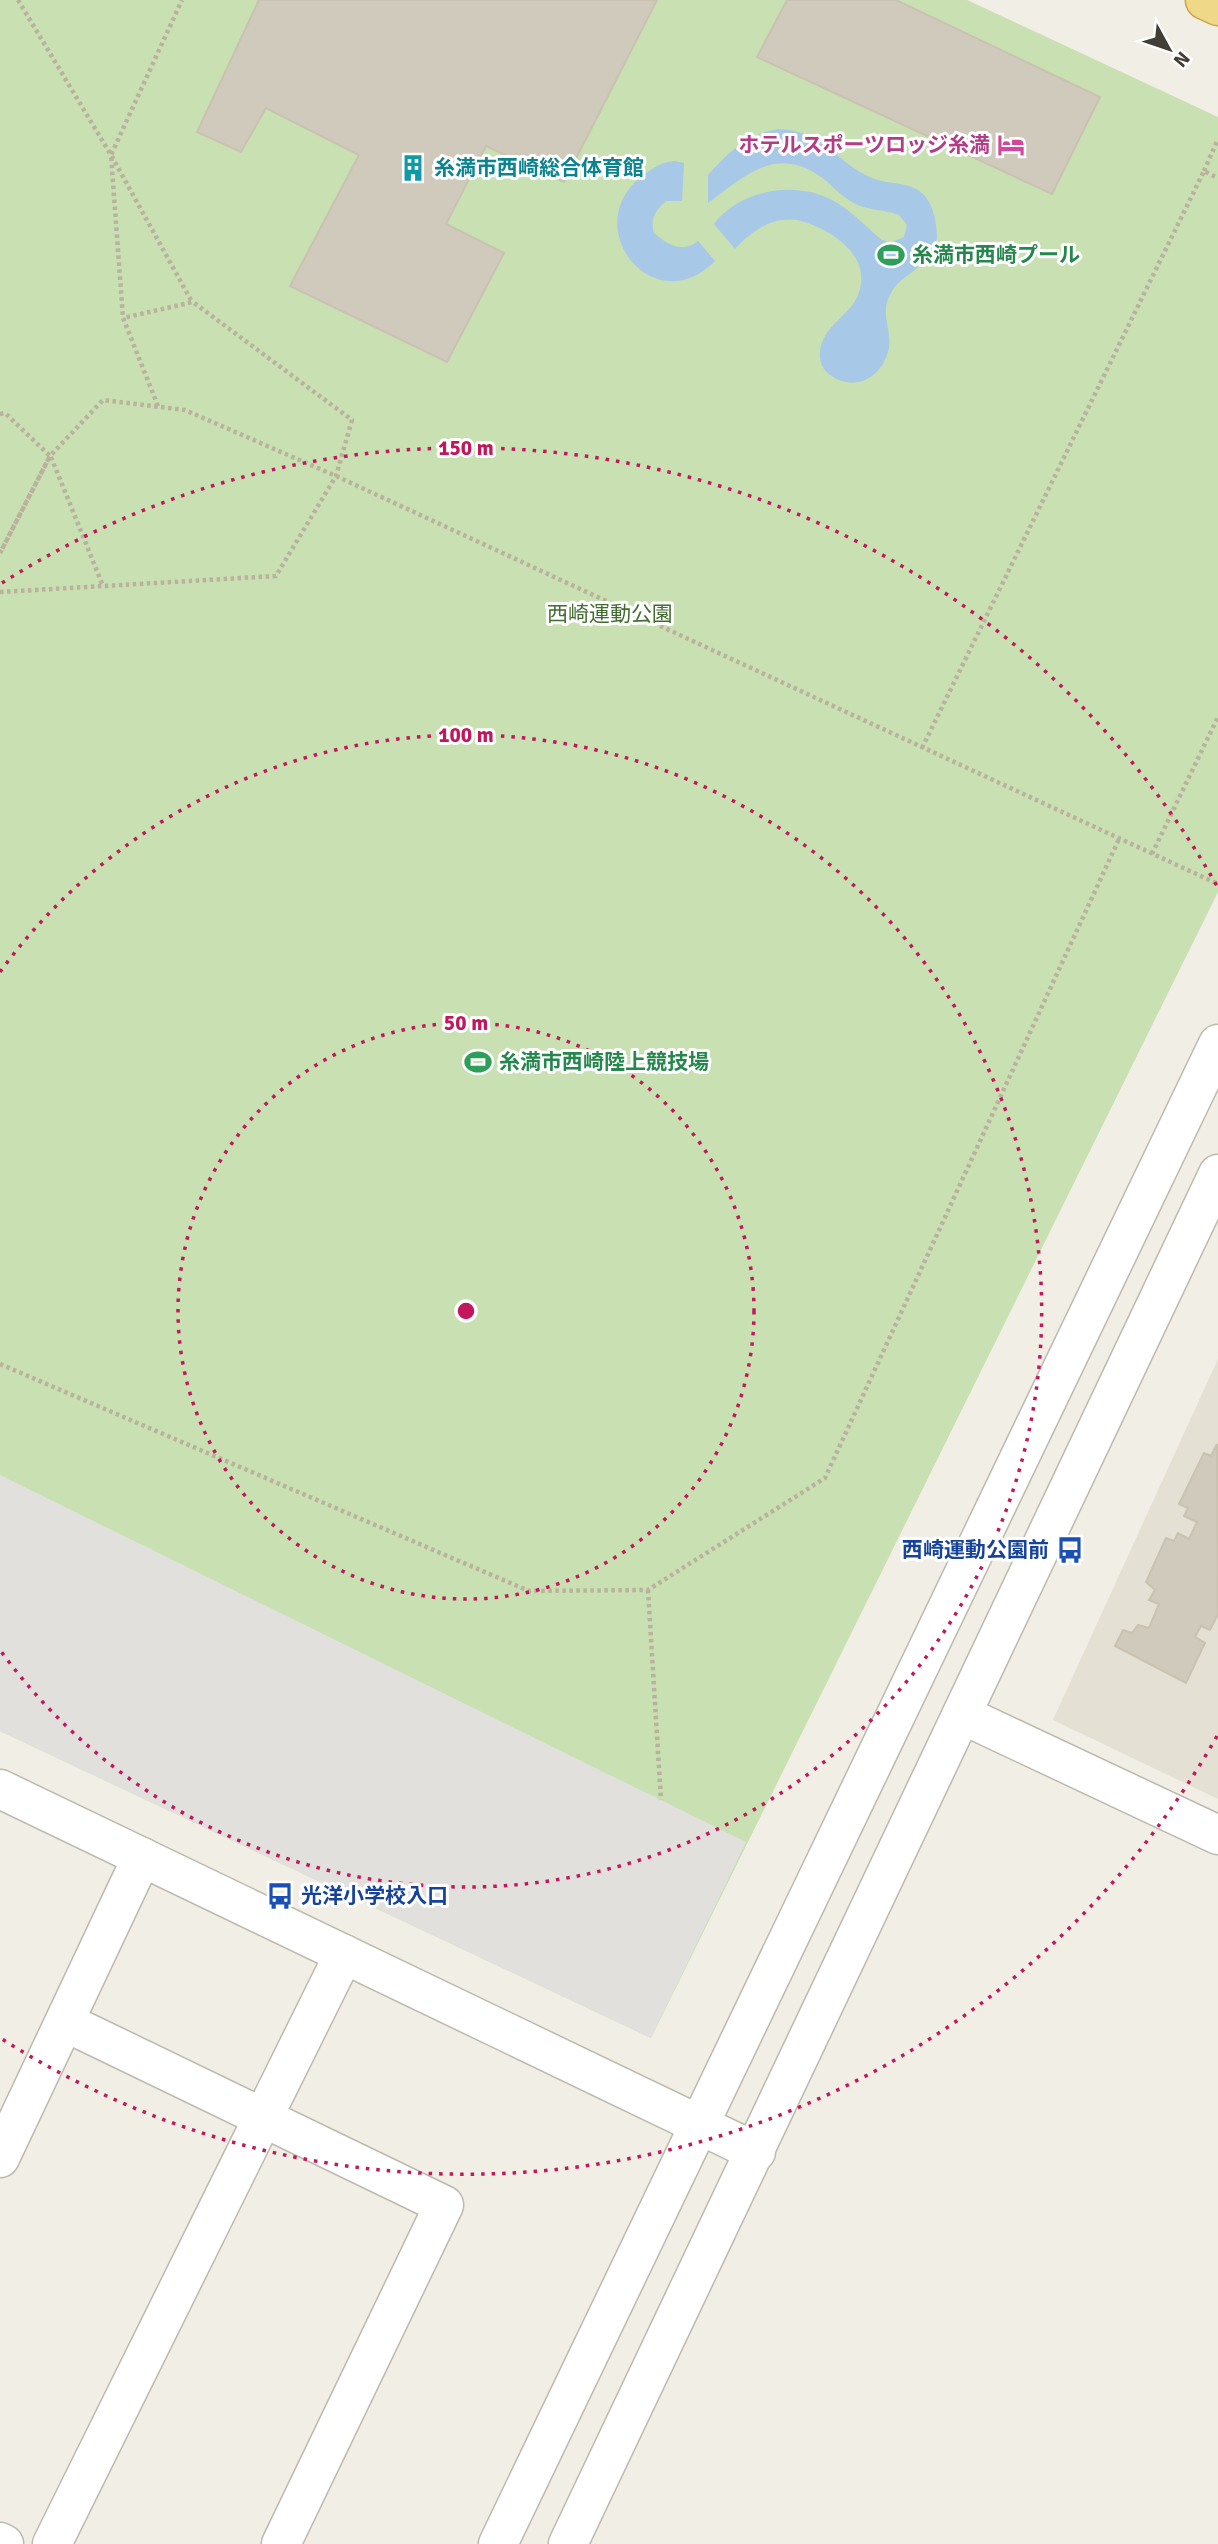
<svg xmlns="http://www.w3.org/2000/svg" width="1218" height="2544" font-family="Signika,'Noto Sans JP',sans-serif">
	<rect width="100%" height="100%" fill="#f0eee5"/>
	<path fill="#e4e0d4" d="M1218,1359V1799L1053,1720Z"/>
	<path fill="#c8e0b2" d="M0,0H967L1218,117V892L651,2038L0,1731Z"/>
	<path fill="#e2e0dd" d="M0,1475L746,1842L651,2038L0,1731Z"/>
	<path fill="#a8c8e7" d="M779,129C828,132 834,162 872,178C889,185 909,181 923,194C934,205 937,224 937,239C932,248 927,258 919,266C908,277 898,279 890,295C879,315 894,332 888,352C880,379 854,392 830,375C823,371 819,360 820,352C822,326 850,316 858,295C873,258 835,232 805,222C777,213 753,229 735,249L714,224C739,190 795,180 832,200C850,209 866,227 882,240L890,243L904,237L907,225L899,215C883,209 867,211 852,202C839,195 830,182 818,175C774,146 744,177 708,203V175C729,152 746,134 779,129Z
		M675,161L684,163L682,201H666C655,211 650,218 654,233C667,244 682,254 698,241L715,261C654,323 577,227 642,176C653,168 661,162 675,161Z"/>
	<path fill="#d0cabc" stroke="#cac2b0" stroke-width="2" d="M259,0H657L564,182L486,146L446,224L504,253L447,362L290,286L359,155L266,108L241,152L197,132Z
		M787,0H896L1100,97L1052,194L757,57Z
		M1217,1444L1218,1614L1210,1630L1201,1626L1195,1637L1205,1643L1186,1683L1115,1646L1123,1630L1132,1633L1138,1625L1149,1628L1159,1604L1149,1600L1155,1590L1146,1582L1166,1538L1174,1541L1178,1533L1189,1539L1197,1522L1184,1516L1188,1508L1179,1504L1204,1453L1211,1456Z"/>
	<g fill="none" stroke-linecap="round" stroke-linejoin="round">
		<defs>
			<path id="minor" d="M963,1715L1218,1835
				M65,2022L444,2205L281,2544
				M0,2158L142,1857
				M0,2542L4,2544
				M52,2544L344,1954"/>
			<path id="tertiary" d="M0,1789L756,2152
				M498,2544L1218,1044
				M568,2544L1218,1174"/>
			<path id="trunk" d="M1205,0L1218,6"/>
		</defs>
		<use href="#minor" stroke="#bdb9ac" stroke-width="41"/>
		<use href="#tertiary" stroke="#bdb9ac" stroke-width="41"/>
		<use href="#trunk" stroke="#caa446" stroke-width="41"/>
		<path stroke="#bab29c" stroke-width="4.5" stroke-dasharray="3.5 3.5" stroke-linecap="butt" d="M18,0L111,155L192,302
			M1204,171L1218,139
			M158,406L123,318L111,155L182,0
			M0,414L5,413L50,456L103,400L185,410L336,476L1218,884
			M51,457L103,586
			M0,553L50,456L0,553
			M0,592L276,576L336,476L352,420L193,302L123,318
			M922,748L1204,171L1218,178
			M1152,854L1218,717
			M0,1364L529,1591L648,1590L825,1478L1119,839
			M648,1590L661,1800"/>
		<use href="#minor" stroke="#fff" stroke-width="38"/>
		<use href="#tertiary" stroke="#fff" stroke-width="38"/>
		<use href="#trunk" stroke="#efd888" stroke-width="38"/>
	</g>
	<g fill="none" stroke="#c2185b" stroke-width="3.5" stroke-dasharray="3.5 7">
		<circle cx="466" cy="1311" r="288"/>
		<path d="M0 972A576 576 0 1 1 0 1650"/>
		<path d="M1217 1736A863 863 0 0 1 2 2039M2 583A863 863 0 0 1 1217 886"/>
	</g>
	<defs>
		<symbol id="hotel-bare" viewBox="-9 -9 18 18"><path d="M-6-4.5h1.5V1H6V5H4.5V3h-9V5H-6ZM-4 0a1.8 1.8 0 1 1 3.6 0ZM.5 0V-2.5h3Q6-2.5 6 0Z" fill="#d1479c" stroke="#fff" stroke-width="2.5" paint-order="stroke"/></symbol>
		<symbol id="building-bare" viewBox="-9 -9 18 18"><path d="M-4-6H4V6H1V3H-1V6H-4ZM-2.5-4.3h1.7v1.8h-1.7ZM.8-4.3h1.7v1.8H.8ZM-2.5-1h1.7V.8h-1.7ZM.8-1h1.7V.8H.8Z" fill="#0f9aa8" stroke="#fff" stroke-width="2.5" paint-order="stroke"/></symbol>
		<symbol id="stadium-bare" viewBox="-9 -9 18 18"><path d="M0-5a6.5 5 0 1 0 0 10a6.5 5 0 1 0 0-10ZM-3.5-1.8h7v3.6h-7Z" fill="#2e9e5b" stroke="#fff" stroke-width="2.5" paint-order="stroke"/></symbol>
		<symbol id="bus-bare" viewBox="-9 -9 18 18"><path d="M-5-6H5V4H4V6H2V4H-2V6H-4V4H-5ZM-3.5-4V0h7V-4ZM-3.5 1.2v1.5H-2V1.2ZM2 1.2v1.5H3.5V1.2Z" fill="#1a4fb4" stroke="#fff" stroke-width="2.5" paint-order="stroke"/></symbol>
	</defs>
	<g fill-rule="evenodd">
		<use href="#hotel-bare" x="992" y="126" width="38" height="38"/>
		<use href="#building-bare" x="394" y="149" width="38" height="38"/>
		<use href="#stadium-bare" x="872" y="236" width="38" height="38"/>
		<use href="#stadium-bare" x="459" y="1043" width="38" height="38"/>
		<use href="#bus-bare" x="1051" y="1531" width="38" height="38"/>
		<use href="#bus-bare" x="261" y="1877" width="38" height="38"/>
	</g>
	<g text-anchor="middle" stroke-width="6" stroke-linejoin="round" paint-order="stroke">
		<g font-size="21" font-weight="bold" fill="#b23c85" stroke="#fff" text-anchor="end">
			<text x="990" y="152">ホテルスポーツロッジ糸満</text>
		</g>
		<g font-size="21" font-weight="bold" fill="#0d838f" stroke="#fff" text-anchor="start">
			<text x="434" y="175">糸満市西崎総合体育館</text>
		</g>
		<g font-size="21" font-weight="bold" fill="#27864d" stroke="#fff" text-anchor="start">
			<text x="912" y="262">糸満市西崎プール</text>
			<text x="499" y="1069">糸満市西崎陸上競技場</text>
		</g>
		<g font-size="21" fill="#426c30" stroke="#fff">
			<text x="610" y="621">西崎運動公園</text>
		</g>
		<g font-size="21" font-weight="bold" fill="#164399" stroke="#fff" text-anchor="end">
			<text x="1049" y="1557">西崎運動公園前</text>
			<text x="301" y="1903" text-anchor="start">光洋小学校入口</text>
		</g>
	</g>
	<circle cx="466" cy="1311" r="10" fill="#c2185b" stroke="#fff" stroke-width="3.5"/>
	<g font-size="21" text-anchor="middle" font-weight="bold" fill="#c2185b" stroke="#fff" stroke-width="6" stroke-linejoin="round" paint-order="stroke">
		<text x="466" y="455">150 m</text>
		<text x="466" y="742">100 m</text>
		<text x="466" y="1030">50 m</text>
	</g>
	<g transform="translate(1169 49) rotate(130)" stroke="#ffffff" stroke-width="5" paint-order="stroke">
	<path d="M0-5L12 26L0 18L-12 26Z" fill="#423e36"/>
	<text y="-10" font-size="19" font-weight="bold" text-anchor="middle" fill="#423e36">N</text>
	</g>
</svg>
